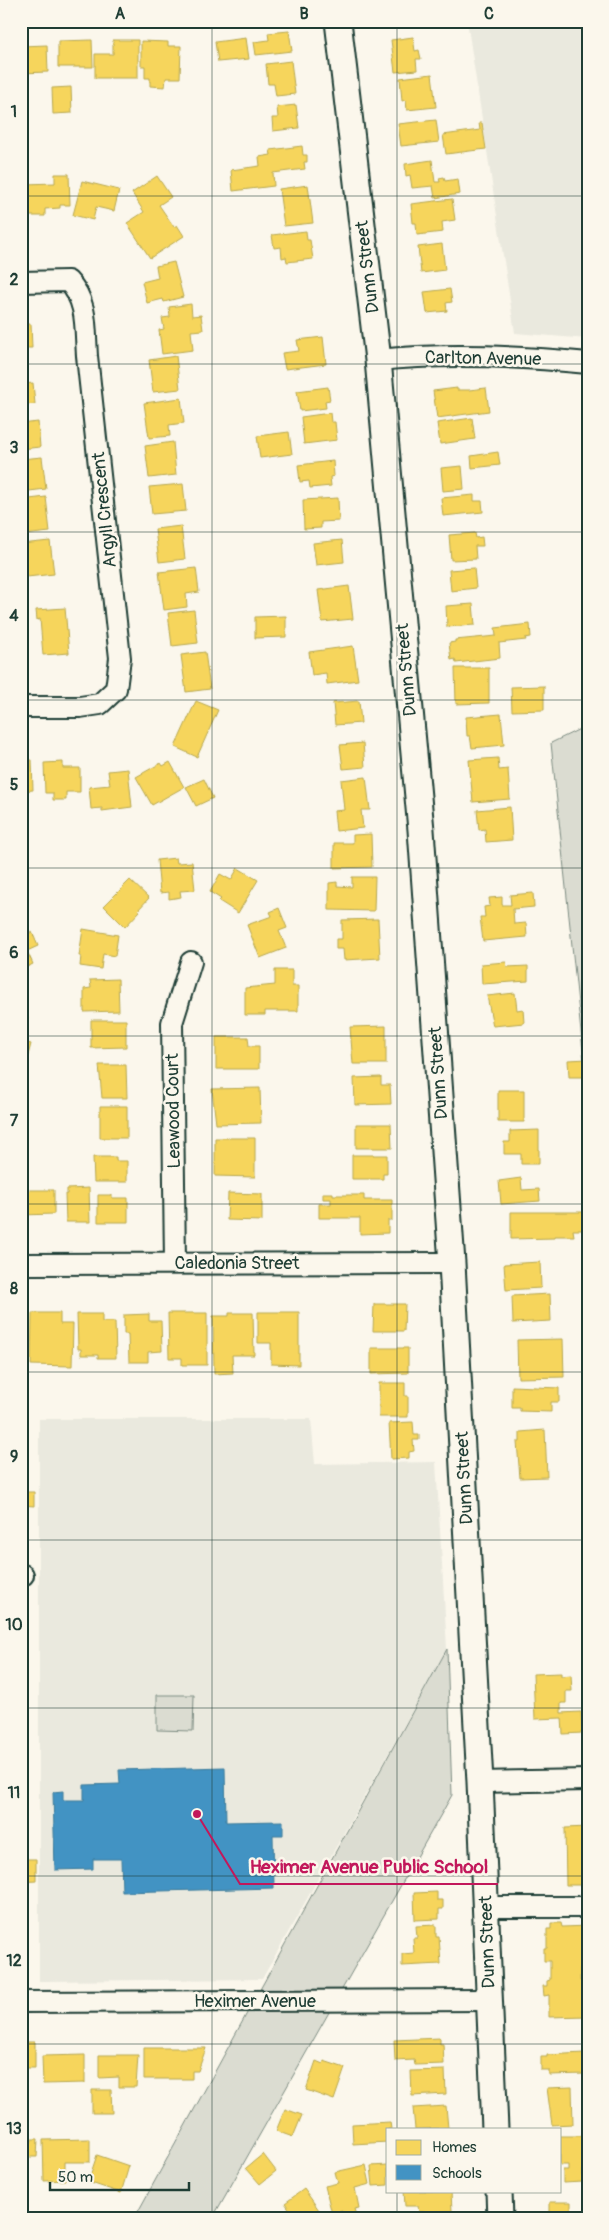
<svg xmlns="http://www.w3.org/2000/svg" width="609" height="2240" font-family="Pangolin,sans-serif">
	<rect width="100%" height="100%" fill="#fbf7ec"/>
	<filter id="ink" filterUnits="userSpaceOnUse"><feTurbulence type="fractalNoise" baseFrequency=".02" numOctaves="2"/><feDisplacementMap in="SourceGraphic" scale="10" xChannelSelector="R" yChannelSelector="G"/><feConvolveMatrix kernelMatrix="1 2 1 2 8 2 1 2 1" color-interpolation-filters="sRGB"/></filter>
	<g filter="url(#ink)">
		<path fill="#eae9de" d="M467,21H588V339L515,333Z
			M39,1419H311L315,1464L436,1462L447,1649L262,1979L39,1981Z"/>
		<path fill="#dbdcd1" stroke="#7d8c82" d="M588,725V1100L551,743Z
			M447,1649L452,1795L212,2219H134Z
			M157,1695H194L193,1731L157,1730Z"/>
		<path fill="#f6d55c" stroke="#b6a750" d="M289,31L292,51L256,55L254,42L269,40L268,33Z
			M413,37L415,51L419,50L421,59H416L417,70L395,72L391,40Z
			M246,38L249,59L218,62L215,42Z
			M92,40L93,67H58V41Z
			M113,40H138V78H95V54H113Z
			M141,41L168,42V46H181L180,78H166L165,87L150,86V78H145V66H141Z
			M47,45L48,72L21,73V46Z
			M291,61L295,94L276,96L274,84H268L266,64Z
			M432,74L436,107L407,110L406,100L402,101L400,78Z
			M71,87L72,113L53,114L52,88Z
			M296,105L299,128L273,131L272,118H278L277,107Z
			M436,120L439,142L401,146L398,124Z
			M479,123H482L486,149L446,154L443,135L480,130Z
			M302,146L303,155H307V162H304L305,169L273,173L274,186L233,191L231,170L260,166L259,157L271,155L270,150Z
			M432,160L435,182H440L439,178L444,177L445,181L458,179L460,194L435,198L433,186L412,188L410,175L406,176L405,164Z
			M55,174H69L70,205H60V208L45,209V216H26L25,184L55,183Z
			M157,176L171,197L159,205L174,227L177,225L184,236L150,258L127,223L144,212L132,193Z
			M82,181L119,190L114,211L96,207L93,220L73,215Z
			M308,185L313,223L284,226L279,189Z
			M452,199L455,220L442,222L443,232L417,235L416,223H413L411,204Z
			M306,231L307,240H310L313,259L287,262L286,257L282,258L281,247L274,248L272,235Z
			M442,244L445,270L421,273L418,247Z
			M174,262L183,297L164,302L163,299L147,303L142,282L158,278L156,266Z
			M450,289L452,302L446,303L447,311L427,313L424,292Z
			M191,304L192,316L201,315L203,330L191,331L193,350L162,354L159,330L164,329L162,318L170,317L169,307Z
			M21,324H31L32,348H23V359Z
			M323,337L326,364L285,369L282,353L299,351L297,340Z
			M176,356L180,389L153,392L149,360Z
			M21,372L24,384L33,383L35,404L21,405Z
			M328,387L330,400L325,401L326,408L300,411L297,391Z
			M457,388V390H469L486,388L489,411L437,418L433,391Z
			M181,398L184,423L169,425L170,436L149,438L144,403Z
			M330,413L331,422H335L337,440L304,444L301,417Z
			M472,418L475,439L440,444L437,423Z
			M38,422L40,447L21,449V424Z
			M289,432L292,454L260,458L257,436Z
			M173,442L176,475L149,478L145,446Z
			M498,452L500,465L472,468L471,456Z
			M42,457L46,489L21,492V459Z
			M333,461L334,476L330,477L331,486L310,488L309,481L300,482L298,465Z
			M462,466L464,489L443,491L441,468Z
			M183,484L186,511L152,514L149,487Z
			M474,495V501H482L483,512L443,516L441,498Z
			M46,497L50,532L23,535L21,500Z
			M338,498L339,521L321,522V528L304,529L303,500Z
			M181,526L185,559L159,562L155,529Z
			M475,533L476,538L482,537L483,546H475L476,559L451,560L449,535Z
			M342,540L344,562L316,565L313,543Z
			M50,541L54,574L27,577V575L21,576V544Z
			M196,568L199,592L186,594L187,607L164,610L159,572Z
			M474,568L476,588L451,591L449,570Z
			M349,586L353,619L322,622L318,590Z
			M473,604L475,625L447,627L446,606Z
			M65,608L69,653L43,655L40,619L37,620L36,610Z
			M194,610L198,643L172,646L168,613Z
			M286,616V637L255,638V617Z
			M24,617L27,641L21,642V618Z
			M530,624L531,637L525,638L526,640L499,643L500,658L456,663L455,659L451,660L449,643L455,642V640L496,636L495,628Z
			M353,646L358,680L327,684L326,673L312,675L309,652Z
			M205,652L210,689L186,692L181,655Z
			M455,668H489V703L456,704Z
			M544,686V710L512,711L511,687Z
			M196,701L218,710L197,757L175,747Z
			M359,701L361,723L335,725L333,703Z
			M501,714L504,745L472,748L470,736H467L466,717Z
			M363,743L365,767L343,769L340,745Z
			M498,758L499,770L508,769L510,799L473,802L469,760Z
			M21,760H32L33,790L21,791Z
			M63,762V768H80V792H66V800H53V793H45L44,763Z
			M170,762L184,787L152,805L136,777L161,763L163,766Z
			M128,769L132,807L102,811V808L91,809L89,787L110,785L108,771Z
			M366,777L370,810H361L363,828L336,831L334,811L344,810L341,780Z
			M204,779L213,798L196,806L186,787Z
			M510,807L512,840L486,842L485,829L479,830L477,810Z
			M371,834L372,867L334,868V843H353V835Z
			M176,858L177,863L192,862L195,890L180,891L181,897L169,899V892L160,893L157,860Z
			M238,868L258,880L238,913L219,901L221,899L210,892L220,874L231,880Z
			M352,877H375L374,911L329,910V883L337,882V886L352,887Z
			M130,880L149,898L138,910L140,911L125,927L104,906Z
			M533,893L534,907L513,909L514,924L526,923L527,937L483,941L480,917H485L484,907L490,906L489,898L502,897V905H511L510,895Z
			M279,908L287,928L279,931L286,948L260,958L247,925L272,916L270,912Z
			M378,919L380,958L344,960L343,949H336V939H342V920Z
			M83,929L118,935L115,956L103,954L101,969L80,966L81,956H79Z
			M32,932L38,946L27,951L33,964L21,970V937Z
			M506,962L507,967L528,966V981L482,984L481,964Z
			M275,970H292V986H298V1011H265V1015H245V988L275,985Z
			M118,979L119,1011L84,1012V989L91,988L90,980Z
			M515,993L517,1010L523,1009L524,1023L493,1026L487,996Z
			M21,1014L28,1017L21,1040Z
			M91,1020H126V1047L91,1048Z
			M386,1026V1064H353L350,1027Z
			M216,1037H248L249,1046H259V1069H216Z
			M21,1041L31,1044L26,1063L21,1062Z
			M588,1059V1080H584V1077H569L568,1060Z
			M99,1065H126L127,1098H102Z
			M381,1077V1085H390L391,1104L355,1105L354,1078Z
			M260,1088L261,1123L216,1124L212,1089Z
			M498,1090H524V1122H498Z
			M100,1106H127V1138H100Z
			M356,1124H391L392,1148H356Z
			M539,1130V1164H521V1154H504V1142H510V1131Z
			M215,1138H255V1177L215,1176Z
			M352,1155H387V1174H383V1179H352Z
			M93,1157H116V1161H127V1182H94Z
			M521,1178L522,1190L539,1189L540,1201L501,1204L499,1181Z
			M89,1188L90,1222H66L65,1194H67V1189Z
			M21,1190H54V1214L21,1215Z
			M228,1193L262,1194V1221L227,1220Z
			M323,1193H333V1195H364V1200H392V1220H388V1233L360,1234V1218H319V1204H331V1199H323Z
			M98,1195H112V1198H128V1222H98Z
			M511,1212H586V1230H573L574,1236H555V1238L511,1239Z
			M540,1262L541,1288L506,1290L504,1264Z
			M550,1294L551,1321L513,1323L512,1296Z
			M374,1304H405L404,1331H373Z
			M258,1312H299V1365L271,1364V1343H258Z
			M32,1313H60V1324H73L72,1366L31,1365Z
			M168,1313H207V1365H182V1358H169Z
			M229,1313H253L254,1355H232L233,1373L214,1374L213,1316H229Z
			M21,1314H27V1364H21Z
			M77,1314H102V1322H115L116,1358H98V1355H81V1349H78Z
			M149,1314V1321H161L162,1351L148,1352V1362H129L128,1334H124V1315Z
			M563,1339L564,1377L518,1378L517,1340Z
			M371,1348H408V1373L371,1374Z
			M379,1383H405V1396H408V1417H379Z
			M512,1386L559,1388V1402H551V1412L520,1411V1408H512Z
			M413,1422L414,1435H419V1440H413L414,1451L409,1452V1458L391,1459L389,1423Z
			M545,1430L547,1477L520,1478L517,1442H520V1432Z
			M21,1492H34V1506L21,1505Z
			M21,1604H23V1627H21Z
			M561,1673V1676L571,1675L572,1691H566V1703H561V1713L581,1712L582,1733L563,1734L562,1718L535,1719L533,1674Z
			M588,1827V1885H566L565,1828Z
			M21,1859H36V1881L21,1882Z
			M437,1892V1900H443V1909H439V1919L415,1920L414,1893Z
			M551,1923H561L562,1927L588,1926V1968H580V1981H586L587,2016L549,2017V1995L544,1996L543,1986H547V1981L550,1980V1961H544V1948H547V1929H551Z
			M436,1925V1937H439L441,1964L402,1966V1954L414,1953L413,1938H417L416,1926Z
			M440,2038V2044H443L444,2064L415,2065L414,2060L395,2061L394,2040Z
			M21,2042H35V2068H21Z
			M144,2048H206L198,2071H192V2079H144Z
			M584,2053L585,2074L549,2075V2070H541V2057H547V2055Z
			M85,2055V2083L43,2084L42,2056Z
			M99,2055H138L136,2087H119V2077L99,2078Z
			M316,2061L323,2064L324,2061L345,2068L334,2100L306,2090Z
			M445,2070L446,2094L412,2096L411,2071Z
			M572,2087L573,2124L552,2125L547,2088Z
			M92,2090H111L112,2113H92Z
			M446,2106L448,2128L415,2129L413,2108Z
			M285,2109L302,2115L293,2137L276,2131Z
			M390,2122L391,2129H388V2142L353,2144L352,2124Z
			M560,2136H583V2182L563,2183V2170H568V2165H560Z
			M32,2139H38L37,2157H21V2144H31Z
			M90,2139V2162H65V2180L44,2181L43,2140Z
			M263,2154L276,2171L260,2184L246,2168Z
			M97,2155L129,2166L121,2193L88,2182Z
			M366,2165L370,2184L355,2188L359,2208L354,2209L356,2215L345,2217L342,2211L332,2214L325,2186L338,2183L335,2172Z
			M388,2165V2185L373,2186L371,2166Z
			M304,2189L319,2210L317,2212L321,2217L319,2219H292L290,2217L294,2215L285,2203Z
			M404,2191H451L452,2211L419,2212L418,2206H405Z
			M550,2202H571V2219H550Z"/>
		<path fill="#4393c3" stroke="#387998" d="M225,1767L226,1822L283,1821V1835H273L274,1888L122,1892L121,1859H93V1869L55,1870L53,1792L63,1791V1800H84V1785L120,1784L119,1770Z"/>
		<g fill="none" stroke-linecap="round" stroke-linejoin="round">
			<defs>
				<path id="minor" d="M21,282L68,281C88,301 85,328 87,356L120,658L116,689L100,704L80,707H21
					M378,360C447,353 518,356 588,363
					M175,1263L172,1023L191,962
					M21,1264L452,1263
					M21,1575H23
					M480,1782L588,1780
					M486,1907H588
					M21,2002L489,2000"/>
				<path id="tertiary" d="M338,21L378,360L421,830L452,1263L480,1782L495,2129
					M499,2191L500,2219"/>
			</defs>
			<use href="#minor" stroke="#1f3d34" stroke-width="24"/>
			<use href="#tertiary" stroke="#1f3d34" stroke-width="29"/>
			<use href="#minor" stroke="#fbf7ec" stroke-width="20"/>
			<use href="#tertiary" stroke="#fbf7ec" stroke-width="25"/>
		</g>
	</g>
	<path fill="none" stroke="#1f3d34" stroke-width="1" stroke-opacity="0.55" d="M212,21V2219M397,21V2129M21,196H588M21,364H588M21,532H588M21,700H588M21,868H588M21,1036H588M21,1204H588M21,1372H588M21,1540H588M21,1708H588M21,1876H588M21,2044H588M397,2191V2219"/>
	<g text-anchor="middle" stroke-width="5" stroke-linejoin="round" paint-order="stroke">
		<g font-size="18" fill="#1f3d34" stroke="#fbf7ec">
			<text transform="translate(367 267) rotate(-97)" y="6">Dunn Street</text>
			<text transform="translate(483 358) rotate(1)" y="6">Carlton Avenue</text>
			<text transform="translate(104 510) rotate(-96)" y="6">Argyll Crescent</text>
			<text transform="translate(406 670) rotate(-95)" y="6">Dunn Street</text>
			<text transform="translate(438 1073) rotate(-94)" y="6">Dunn Street</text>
			<text transform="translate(173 1111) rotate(-91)" y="6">Leawood Court</text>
			<text x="237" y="1269">Caledonia Street</text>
			<text transform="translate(464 1478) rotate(-93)" y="6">Dunn Street</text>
			<text transform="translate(487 1942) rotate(-92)" y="6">Dunn Street</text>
			<text x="255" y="2007">Heximer Avenue</text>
		</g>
	</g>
	<path fill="none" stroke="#c2185b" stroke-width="2" d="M197 1814L240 1884H498"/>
	<circle fill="#c2185b" stroke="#fbf7ec" stroke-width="2" cx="197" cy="1814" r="5"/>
	<g font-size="19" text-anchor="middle" font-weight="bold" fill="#c2185b" stroke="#fbf7ec" stroke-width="5" stroke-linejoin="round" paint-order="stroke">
		<text x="369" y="1873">Heximer Avenue Public School</text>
	</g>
	<rect width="609" height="2240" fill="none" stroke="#fbf7ec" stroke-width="55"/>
	<rect x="386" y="2128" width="175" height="65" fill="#fbf7ec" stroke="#a3ada2"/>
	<rect x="396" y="2140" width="25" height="15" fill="#f6d55c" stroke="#a3ada2"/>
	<text x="432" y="2152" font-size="15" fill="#1f3d34">Homes</text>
	<rect x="396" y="2165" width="25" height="15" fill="#4393c3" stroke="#a3ada2"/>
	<text x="432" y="2178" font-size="15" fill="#1f3d34">Schools</text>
	<path d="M50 2182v8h139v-8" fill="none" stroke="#1f3d34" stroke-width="2.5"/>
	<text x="58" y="2182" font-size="15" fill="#1f3d34" stroke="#fbf7ec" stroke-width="4" paint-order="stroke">50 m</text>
	<rect x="28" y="28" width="554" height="2184" fill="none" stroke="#1f3d34" stroke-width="2"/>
	<g font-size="16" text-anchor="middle" font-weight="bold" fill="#1f3d34">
		<text x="120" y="19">A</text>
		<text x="304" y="19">B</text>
		<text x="489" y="19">C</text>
		<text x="14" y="117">1</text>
		<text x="14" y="285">2</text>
		<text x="14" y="453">3</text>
		<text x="14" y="621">4</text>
		<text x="14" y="790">5</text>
		<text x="14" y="958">6</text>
		<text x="14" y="1126">7</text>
		<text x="14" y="1294">8</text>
		<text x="14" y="1462">9</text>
		<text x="14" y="1630">10</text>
		<text x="14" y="1798">11</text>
		<text x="14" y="1966">12</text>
		<text x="14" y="2134">13</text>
	</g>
</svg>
